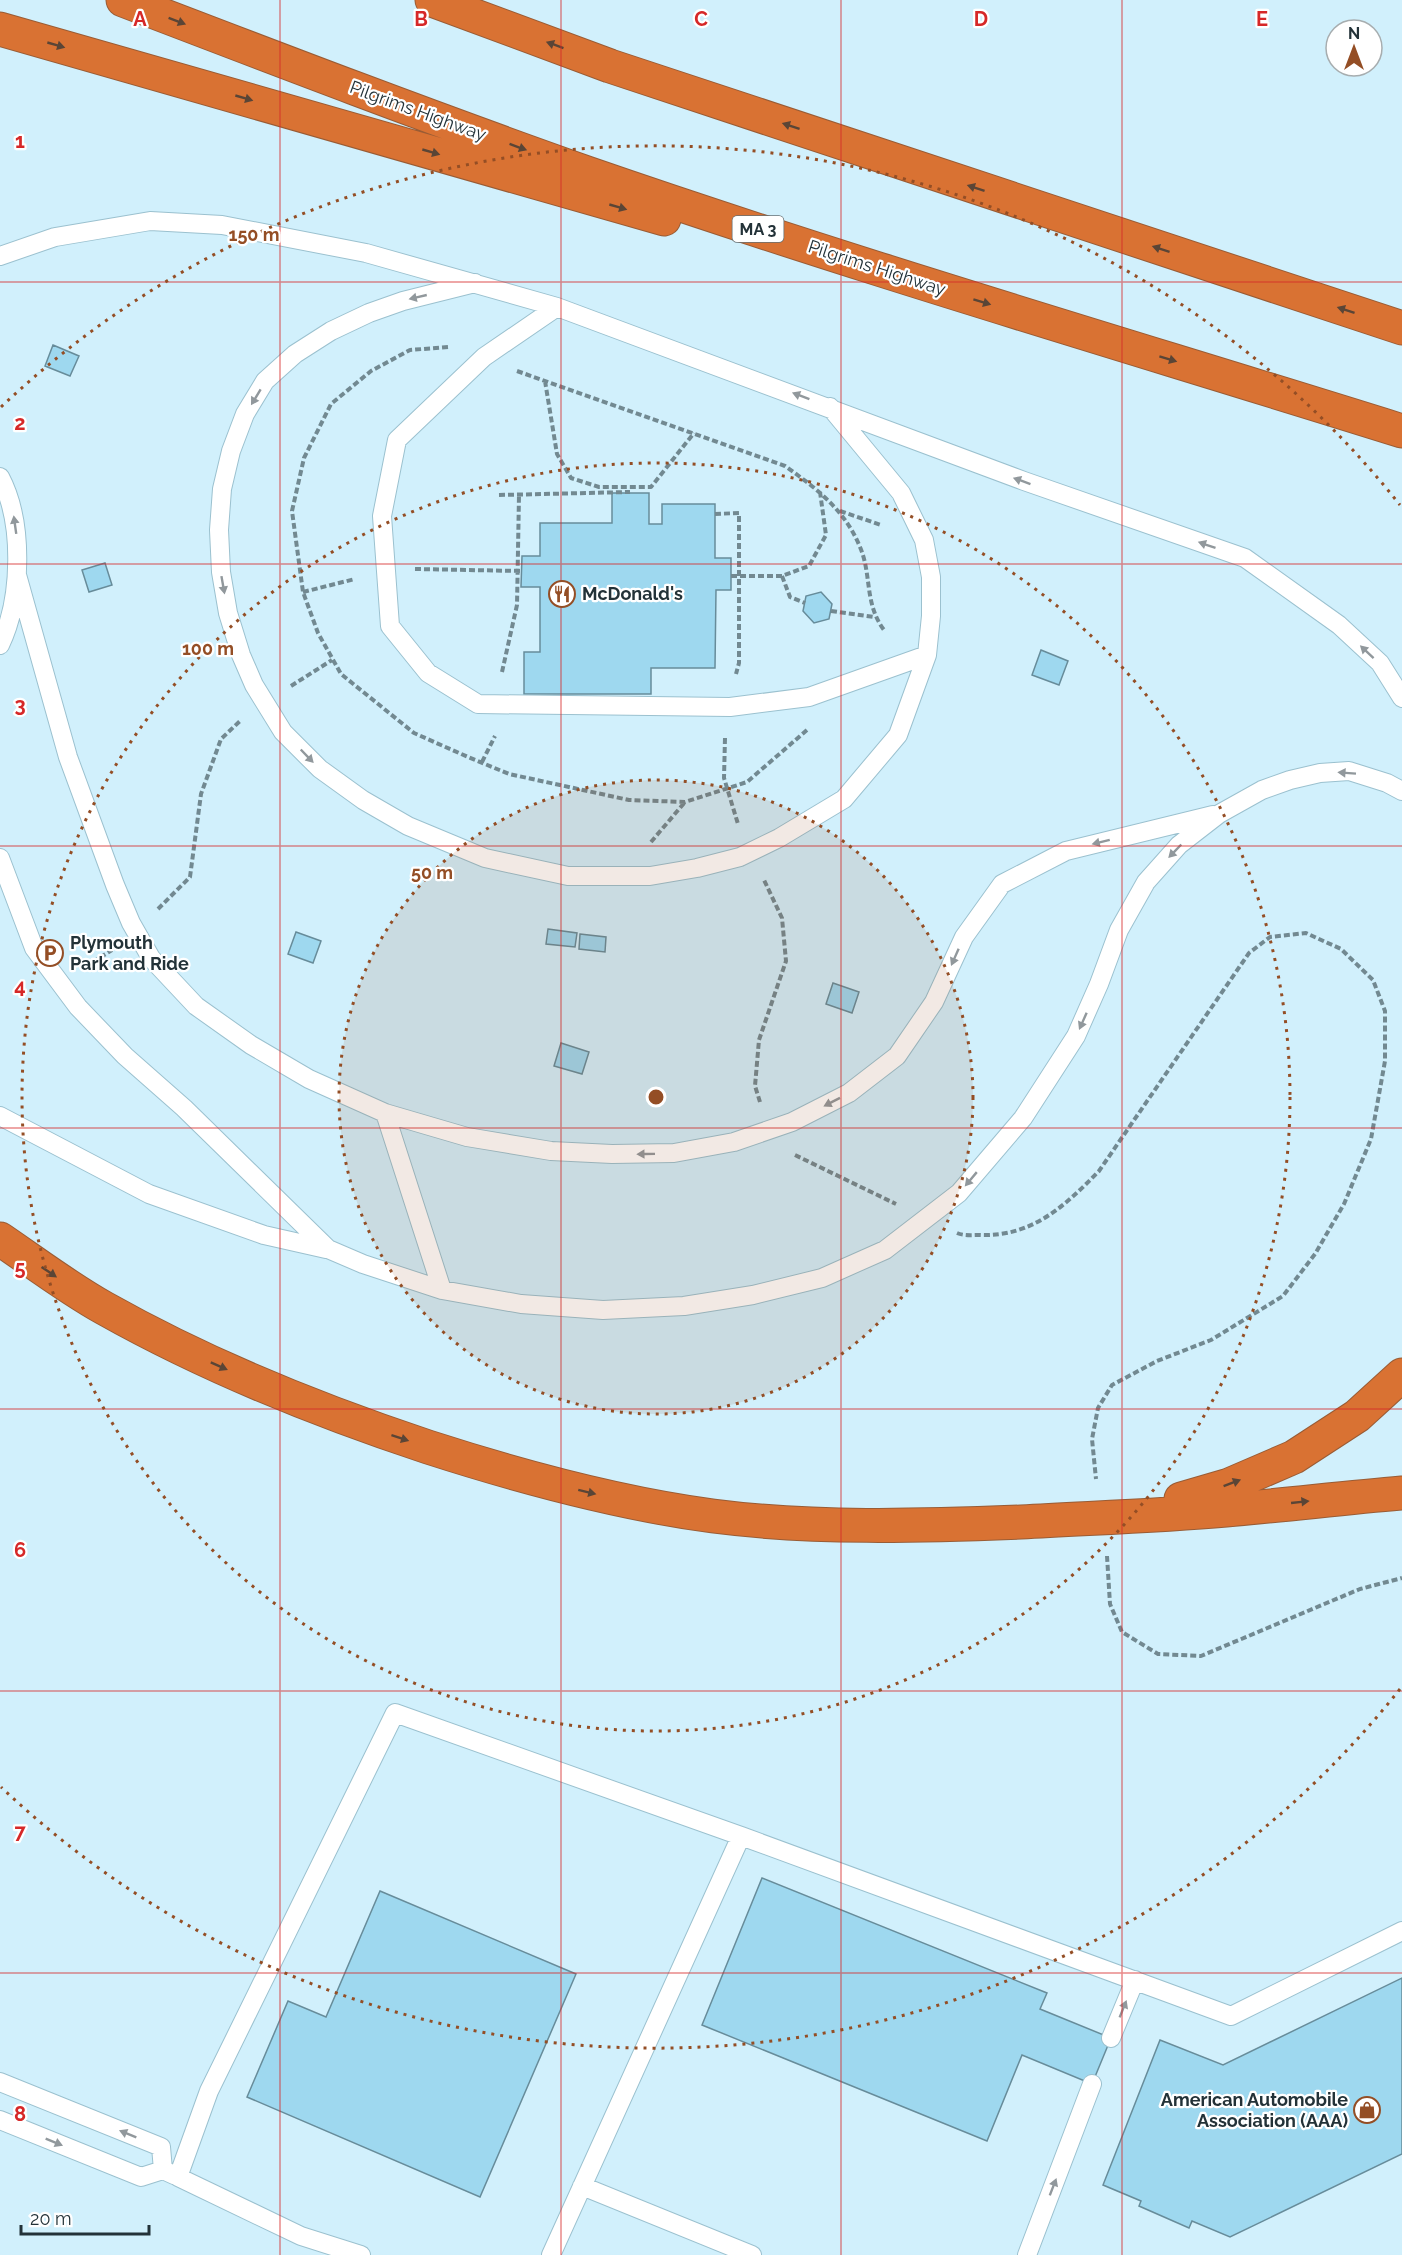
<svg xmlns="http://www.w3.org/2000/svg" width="1402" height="2255" font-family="Raleway,sans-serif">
	<rect width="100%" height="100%" fill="#d1f0fc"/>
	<path fill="#9ed8ef" stroke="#678c9a" stroke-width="1.5" d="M53,345L79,356L70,376L45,366Z
		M612,493H649V524H662V504H715V558H731V590H716L715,668H651V694H524V652H540V587H521L522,556H540V523H612Z
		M105,563L112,585L89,592L82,570Z
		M821,592L832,604L829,619L814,623L803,611L806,596Z
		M1041,650L1068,661L1059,685L1032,675Z
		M548,929L577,933L575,947L546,944Z
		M296,932L321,941L313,963L288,954Z
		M580,934L606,937L605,952L579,949Z
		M833,983L859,992L852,1013L826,1004Z
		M561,1043L589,1052L582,1074L554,1066Z
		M762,1878L1047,1993L1040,2009L1111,2038L1092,2084L1022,2055L987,2141L702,2025Z
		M380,1891L576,1974L480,2197L247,2097L288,2001L326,2017Z
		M1402,1978V2154L1230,2237L1192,2221L1189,2228L1139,2206L1141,2201L1103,2185L1160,2040L1223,2065Z"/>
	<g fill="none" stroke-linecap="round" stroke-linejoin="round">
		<defs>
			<path id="lane" d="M0,256L55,237L150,221L222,225L366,253L557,307L1024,481L1245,558L1339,625L1380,663L1402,698
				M475,283L403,301L369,313L331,331L295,354L265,381L245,414L231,451L222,489L219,530L221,572L228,613L241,655L254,685L283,732L320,769L363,800L408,826L485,858L568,876H650L697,868L740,857L779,838L844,799L898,735L927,655L931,616V577L924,540L901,493L830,407
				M557,307L484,357L397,440L382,516L390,626L428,673L478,704L730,707L809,697L927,655
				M0,477C24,522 22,599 0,645
				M17,575L68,757L115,885L131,923L151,958L196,1006L251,1045L309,1079L385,1113L467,1137L551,1151L612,1154L674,1153L734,1142L792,1122L849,1093L897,1056L934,1002L964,937L1002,884L1066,851L1213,815
				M0,858L34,948L78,1007L125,1056L184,1108L328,1249L363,1264L442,1290L521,1304L603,1310L684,1306L753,1295L822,1278L885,1250L959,1193L1023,1118L1076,1036L1099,984L1119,930L1146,882L1179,845L1219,814L1262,790L1290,780L1320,773L1349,771L1387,783L1402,791
				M385,1113L442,1290
				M0,1116L149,1194L264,1235L326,1249
				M1111,2038L1135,1980
				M0,2082L161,2147L163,2170
				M0,2120L141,2177L163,2170L174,2175
				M582,2186L752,2255
				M361,2255L301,2236L178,2177L209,2091L395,1713L741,1836
				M551,2255L741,1836L1231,2016L1402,1931
				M1027,2255L1092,2084"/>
			<path id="highway" d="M123,0C277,59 431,118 587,173C856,266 1130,346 1402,431
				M432,0L610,66L1402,328
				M0,29L664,219
				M0,1239C34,1262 68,1288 104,1308C207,1366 316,1410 428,1447C521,1477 616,1503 713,1516C813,1529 920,1526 1021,1522C1090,1518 1158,1516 1226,1510C1285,1505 1343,1498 1402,1493
				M1181,1499L1229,1485L1294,1457L1357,1416L1402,1375"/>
		</defs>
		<use href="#lane" stroke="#9bc1cf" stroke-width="20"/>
		<use href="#highway" stroke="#995c35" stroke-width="35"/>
		<path stroke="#728991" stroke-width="4" stroke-dasharray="6 3" stroke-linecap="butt" d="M448,347L410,350L371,371L331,404L304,458L292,511L303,592L318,633L341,674L414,733L468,757L509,774L629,800L685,802L747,782L807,730
			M517,371L785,466C816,488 845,510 860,547C872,575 864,603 884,630
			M545,381L557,454L571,478L599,487H651L694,433
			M499,495L630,492
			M840,511L881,525
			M715,514L739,513V663L736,674
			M415,569L521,571
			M731,576H782L809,566L826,535L820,492
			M782,576L790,597L805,603
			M303,592L355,579
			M831,611L874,617
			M502,672L517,605L519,495
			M291,686L332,660
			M725,738L724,778L738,824
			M482,762L495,736
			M651,842L685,802
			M158,909L190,877L201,794L221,739L240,721
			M85,967L112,950
			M760,1102L755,1086L759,1040L786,961L782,918L764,880
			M795,1155L896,1204
			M957,1233C964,1236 972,1235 980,1235C1032,1237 1065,1206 1099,1171L1249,953L1270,937L1306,933L1341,949L1373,980L1385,1011V1061L1371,1139L1344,1204L1315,1254L1283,1296L1211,1340L1157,1361L1112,1385L1098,1408L1092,1439L1096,1479
			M1107,1556L1110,1604L1122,1632L1158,1654L1201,1656L1360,1589L1402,1578"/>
		<use href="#lane" stroke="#fff" stroke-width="18"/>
		<use href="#highway" stroke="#d97233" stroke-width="33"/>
	</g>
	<defs><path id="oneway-solid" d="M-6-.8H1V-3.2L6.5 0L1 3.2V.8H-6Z" transform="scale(1.5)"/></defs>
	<g fill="#5a4536">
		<use href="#oneway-solid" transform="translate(177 21) rotate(21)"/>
		<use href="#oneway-solid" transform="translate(56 45) rotate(16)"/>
		<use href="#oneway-solid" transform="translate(555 45) rotate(-160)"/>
		<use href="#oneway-solid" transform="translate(244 98) rotate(16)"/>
		<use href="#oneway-solid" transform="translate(791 126) rotate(-162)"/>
		<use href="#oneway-solid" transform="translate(518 147) rotate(20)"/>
		<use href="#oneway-solid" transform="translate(431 152) rotate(16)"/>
		<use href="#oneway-solid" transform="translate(976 188) rotate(-162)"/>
		<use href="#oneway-solid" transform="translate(618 207) rotate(16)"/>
		<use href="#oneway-solid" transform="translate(1161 249) rotate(-162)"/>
		<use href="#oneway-solid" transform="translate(982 302) rotate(17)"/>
		<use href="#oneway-solid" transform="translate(1346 310) rotate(-162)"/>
		<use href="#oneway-solid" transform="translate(1168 359) rotate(17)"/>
		<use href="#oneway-solid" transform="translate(49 1272) rotate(34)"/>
		<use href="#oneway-solid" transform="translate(219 1366) rotate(24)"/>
		<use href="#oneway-solid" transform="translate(400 1438) rotate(18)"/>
		<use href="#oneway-solid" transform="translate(1232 1483) rotate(-21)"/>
		<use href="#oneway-solid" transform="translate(587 1492) rotate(14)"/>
		<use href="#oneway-solid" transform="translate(1300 1502) rotate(-6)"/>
	</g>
	<g fill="#91989c">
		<use href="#oneway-solid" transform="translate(418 297) rotate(167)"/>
		<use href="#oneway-solid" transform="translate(801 396) rotate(-159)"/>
		<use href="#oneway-solid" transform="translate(256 397) rotate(121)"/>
		<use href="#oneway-solid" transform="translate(1022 481) rotate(-160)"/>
		<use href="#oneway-solid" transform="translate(15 525) rotate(-98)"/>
		<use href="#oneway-solid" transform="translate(1207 545) rotate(-161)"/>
		<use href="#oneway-solid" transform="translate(223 585) rotate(80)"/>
		<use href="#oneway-solid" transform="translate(1367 652) rotate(-137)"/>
		<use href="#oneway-solid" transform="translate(307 756) rotate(46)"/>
		<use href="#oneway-solid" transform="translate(1347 773) rotate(-176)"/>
		<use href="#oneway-solid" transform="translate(1101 842) rotate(166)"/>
		<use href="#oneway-solid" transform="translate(1175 851) rotate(134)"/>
		<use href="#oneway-solid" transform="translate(955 957) rotate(114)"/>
		<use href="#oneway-solid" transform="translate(1083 1021) rotate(114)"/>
		<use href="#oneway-solid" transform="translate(832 1102) rotate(153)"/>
		<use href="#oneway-solid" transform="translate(646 1154) rotate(179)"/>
		<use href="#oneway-solid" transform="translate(971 1179) rotate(130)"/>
		<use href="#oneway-solid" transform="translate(1123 2009) rotate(-68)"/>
		<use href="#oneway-solid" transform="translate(128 2134) rotate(-158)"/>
		<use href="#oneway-solid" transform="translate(54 2142) rotate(22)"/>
		<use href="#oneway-solid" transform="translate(1053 2187) rotate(-69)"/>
	</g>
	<path fill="none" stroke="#d62828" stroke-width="1.5" stroke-opacity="0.55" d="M280,0V2255M561,0V2255M841,0V2255M1122,0V2255M0,282H1402M0,564H1402M0,846H1402M0,1128H1402M0,1409H1402M0,1691H1402M0,1973H1402"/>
	<circle cx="656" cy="1097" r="317" fill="#944e25" fill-opacity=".12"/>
	<g fill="none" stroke="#944e25" stroke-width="3" stroke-dasharray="3 6">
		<circle cx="656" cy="1097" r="317"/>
		<circle cx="656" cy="1097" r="634"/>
		<path d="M1400 1689A951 951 0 0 1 1 1787M1 407A951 951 0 0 1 1400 505"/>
	</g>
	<defs>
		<symbol id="restaurant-ring" viewBox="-11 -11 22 22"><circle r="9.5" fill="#fff" stroke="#944e25" stroke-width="1.5"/><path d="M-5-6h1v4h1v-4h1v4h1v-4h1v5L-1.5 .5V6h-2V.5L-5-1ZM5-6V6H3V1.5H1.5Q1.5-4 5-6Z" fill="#944e25"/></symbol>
		<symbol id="parking-ring" viewBox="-11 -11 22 22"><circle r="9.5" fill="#fff" stroke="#944e25" stroke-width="1.5"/><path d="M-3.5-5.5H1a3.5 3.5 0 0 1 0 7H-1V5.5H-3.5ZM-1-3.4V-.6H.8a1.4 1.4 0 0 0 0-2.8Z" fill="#944e25"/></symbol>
		<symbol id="shop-ring" viewBox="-11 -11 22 22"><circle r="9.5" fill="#fff" stroke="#944e25" stroke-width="1.5"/><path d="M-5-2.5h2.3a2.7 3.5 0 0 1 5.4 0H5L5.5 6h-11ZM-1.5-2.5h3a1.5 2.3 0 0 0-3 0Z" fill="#944e25"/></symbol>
	</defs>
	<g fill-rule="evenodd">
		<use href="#restaurant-ring" x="547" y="579" width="30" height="30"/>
		<use href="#parking-ring" x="35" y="938" width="30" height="30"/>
		<use href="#shop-ring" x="1352" y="2095" width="30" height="30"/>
	</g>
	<g text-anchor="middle" stroke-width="4.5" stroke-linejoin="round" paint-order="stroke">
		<rect fill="#fff" stroke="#657074" stroke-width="1.5" x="732.5" y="216" width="51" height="26" rx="4.5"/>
		<g font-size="16" font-weight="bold" fill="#233238">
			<text x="758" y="235">MA 3</text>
		</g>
		<g font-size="18" fill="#233238" stroke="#fff">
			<text transform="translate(418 111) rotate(20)" y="6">Pilgrims Highway</text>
			<text transform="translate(877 268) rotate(18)" y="6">Pilgrims Highway</text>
		</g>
		<g font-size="18" font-weight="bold" fill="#233238" stroke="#fff" text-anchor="start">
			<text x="582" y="600">McDonald's</text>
			<text x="70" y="949">Plymouth<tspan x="70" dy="21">Park and Ride</tspan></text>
			<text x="1348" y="2106" text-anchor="end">American Automobile<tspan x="1348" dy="21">Association (AAA)</tspan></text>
		</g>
	</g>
	<g font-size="20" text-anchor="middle" font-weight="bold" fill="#d62828" stroke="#fff" stroke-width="4.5" stroke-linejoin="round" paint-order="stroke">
		<text x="140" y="26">A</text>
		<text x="421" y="26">B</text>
		<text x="701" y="26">C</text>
		<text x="981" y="26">D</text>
		<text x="1262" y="26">E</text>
		<text x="20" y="148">1</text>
		<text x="20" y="430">2</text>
		<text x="20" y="712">3</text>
		<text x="20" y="993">4</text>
		<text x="20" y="1275">5</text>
		<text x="20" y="1557">6</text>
		<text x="20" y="1839">7</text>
		<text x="20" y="2121">8</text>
	</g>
	<circle cx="656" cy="1097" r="9" fill="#944e25" stroke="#fff" stroke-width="3"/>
	<g font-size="18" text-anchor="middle" font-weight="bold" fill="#944e25" stroke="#fff" stroke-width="4.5" stroke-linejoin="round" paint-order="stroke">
		<text x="254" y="241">150 m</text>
		<text x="208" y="655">100 m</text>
		<text x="432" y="879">50 m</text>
	</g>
	<g transform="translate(1354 48)"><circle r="28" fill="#ffffff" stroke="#a7adaf" stroke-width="1.5"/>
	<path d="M0-4.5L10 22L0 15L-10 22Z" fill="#944e25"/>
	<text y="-9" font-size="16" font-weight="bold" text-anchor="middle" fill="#233238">N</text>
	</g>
	<path d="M21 2225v9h128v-9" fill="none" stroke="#233238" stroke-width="3"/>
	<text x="30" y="2225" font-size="18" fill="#233238" stroke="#ffffff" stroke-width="4.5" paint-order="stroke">20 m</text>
</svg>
